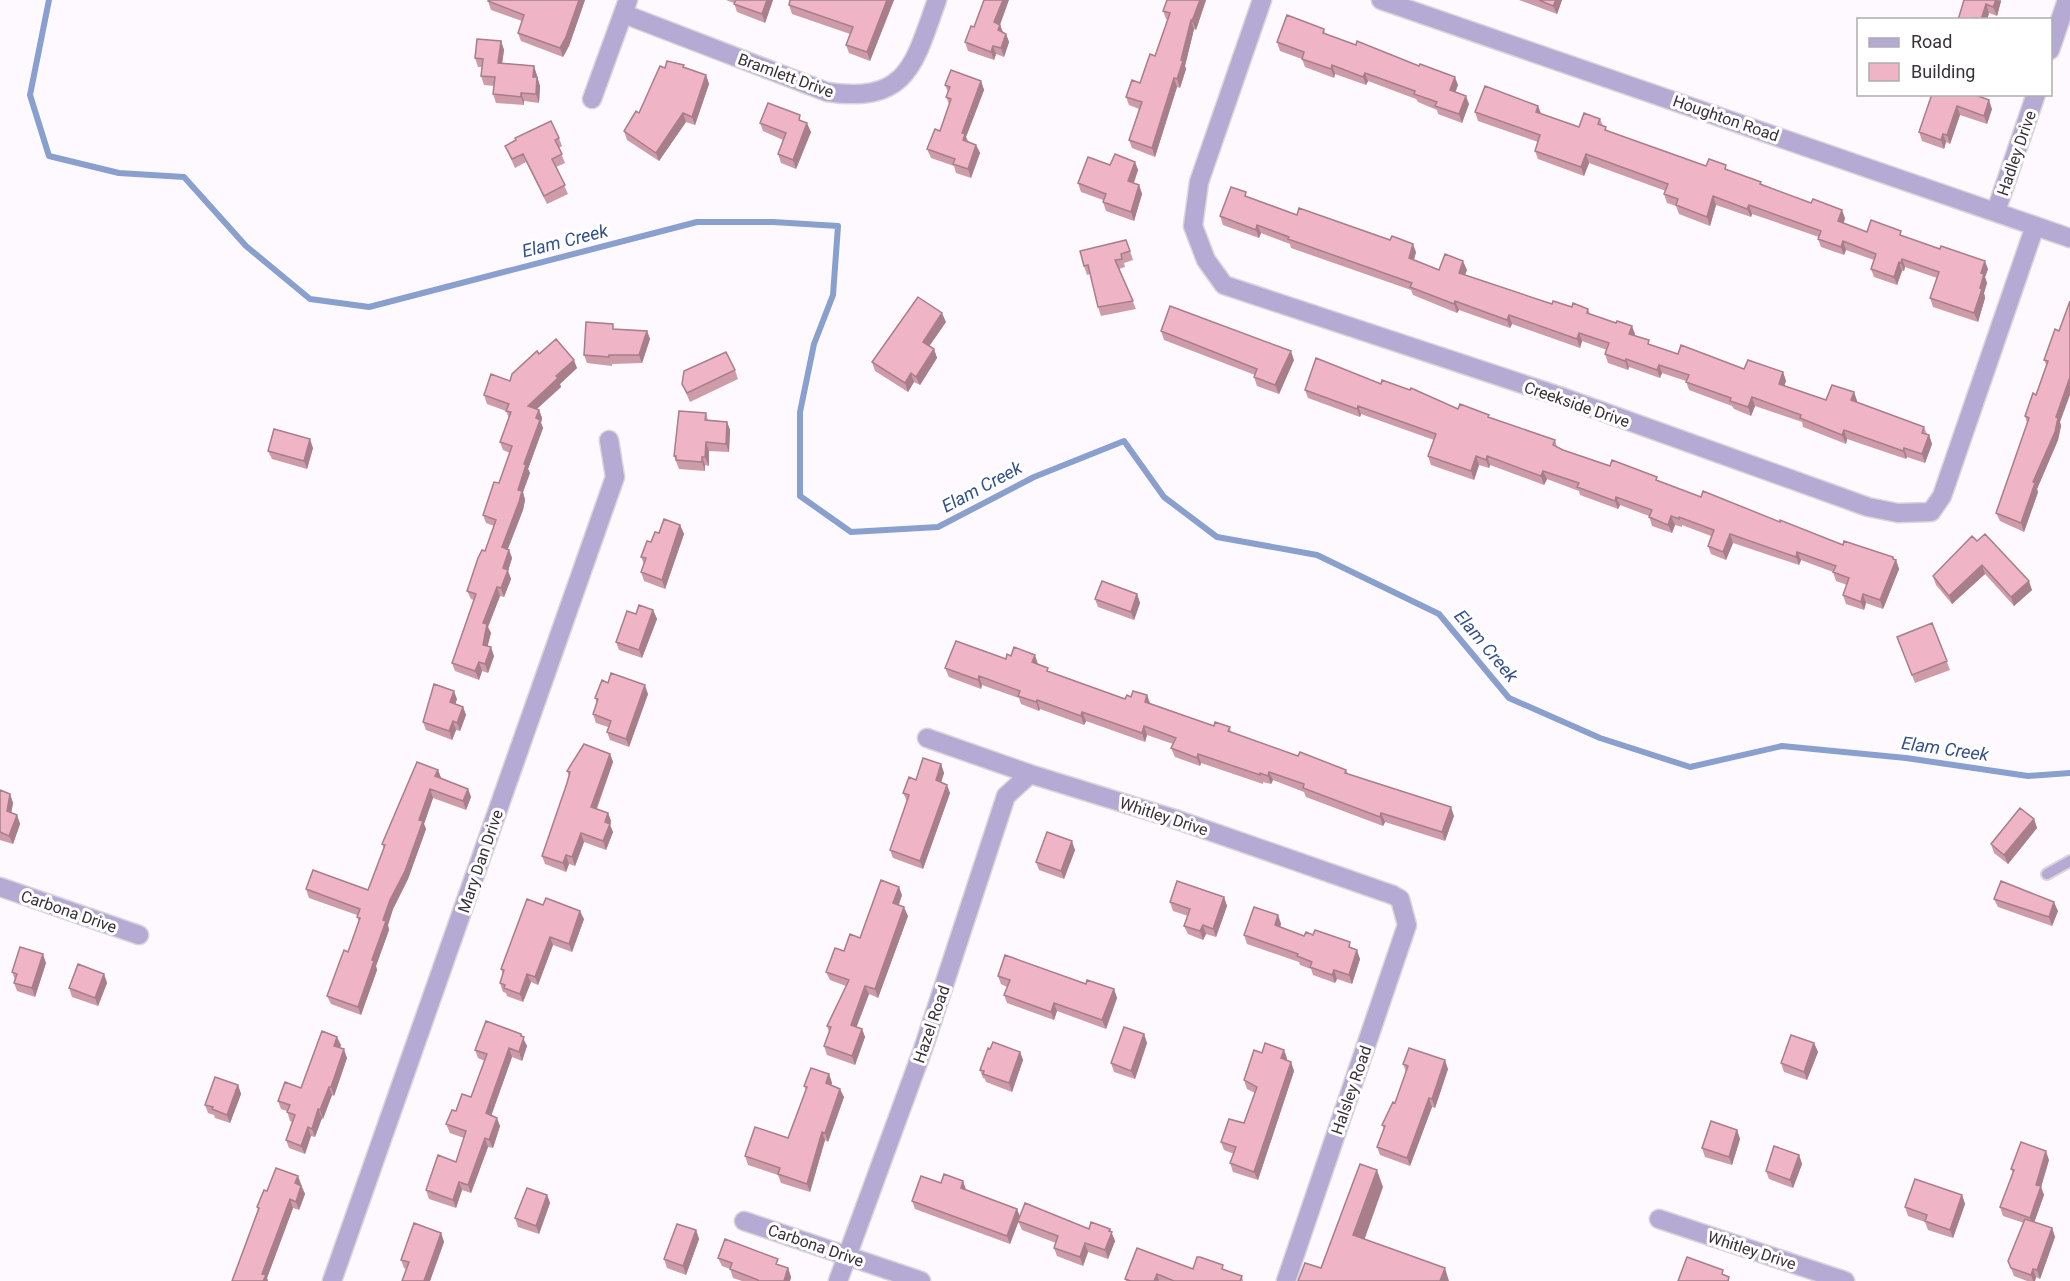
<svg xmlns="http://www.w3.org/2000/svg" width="2070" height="1281" font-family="Roboto,sans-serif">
	<rect width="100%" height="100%" fill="#fef9fe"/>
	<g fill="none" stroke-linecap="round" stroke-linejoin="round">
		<path stroke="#89a0ce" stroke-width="6" d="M49,0L30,95L49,156L119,173L184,177L246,246L310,299L369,307L697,222H773L838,226L833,295L814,344L800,412V496L851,532L938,527L1034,477L1124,441L1164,497L1217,537L1317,555L1439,614L1509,698L1600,738L1690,767L1782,746L1906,758L2028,776L2070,773"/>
		<defs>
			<path id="lane" d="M2047,874L2070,861"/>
			<path id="street" d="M1262,0L1199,182L1193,226L1206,260L1224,285L1559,396L1868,507L1898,513L1931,512L1942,496L2035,226
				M1381,0L2070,238
				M624,14L827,92C908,104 914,64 937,0
				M2050,50L2067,0
				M592,99L628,0
				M1996,211L2036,94
				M927,738L1030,774L1175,819L1393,895L1400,899L1407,925L1286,1281
				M0,887L139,935
				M1659,1219L1845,1281
				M744,1221L921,1281
				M332,1281L615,477L609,440
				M838,1281L923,1049L1006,796L1030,774"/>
		</defs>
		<use href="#lane" stroke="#dbd5db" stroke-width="14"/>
		<use href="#street" stroke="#dbd5db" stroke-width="21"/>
		<use href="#lane" stroke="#b4aad3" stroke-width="10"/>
		<use href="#street" stroke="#b4aad3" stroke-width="18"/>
	</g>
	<path fill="#ce9ba9" d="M585,0L569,46L563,57L521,41L518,33L522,21L491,10L488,1Z
		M726,0H773L765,23L737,12L734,3Z
		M894,0L870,61L849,53L846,45L850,34L792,14L789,5Z
		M1167,0H1206L1196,30L1194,29L1185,66L1186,69L1180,88L1177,87L1155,157L1132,148L1129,140L1139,109L1129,105L1126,97L1140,83L1155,56L1168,20L1166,19L1163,11Z
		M1519,0H1562L1557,14Z
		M1964,0H2001V1L1997,16L1989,13L1987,20H1958Z
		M1000,25L1003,32L1006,34L1009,42L1004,57L996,54L994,60L968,51L965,42Z
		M1324,29L1325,34L1458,85L1455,92L1469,104L1462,123L1438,114L1437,110L1418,102L1416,99L1368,81L1366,85L1335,74L1334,78L1305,67L1302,59L1280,51L1277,42Z
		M501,41L504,50L502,63L534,66L540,86L539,103L524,101V105L496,103L493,94L494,86L484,85L481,76L482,67H478L475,58Z
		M684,65V68L706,75L709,84L695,125L686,122L659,161L627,140L624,131L639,113L665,68Z
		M981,81L984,90L966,137L968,141L976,145L980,153L971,178L956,173L954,166L931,158L927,149L940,131L949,104L946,97L948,92L945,85Z
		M1932,94L1992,109L1987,124L1960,115L1950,144L1946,142L1944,149L1922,141L1919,132Z
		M1538,106L1541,114L1579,127L1600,119L1603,126L1608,131L1706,166L1728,170L1762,185L1845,218L1844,223L1867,232L1903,236L1988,269L1985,277L1987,283L1984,293L1985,298L1978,322L1933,307L1930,298L1937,278L1905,267L1904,271H1902L1897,285L1874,277L1871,269L1874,260L1846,250L1844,255L1821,247L1818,239L1819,237L1752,214L1751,217L1716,205L1710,226L1679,214L1676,206L1667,203L1664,194L1666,191L1589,163L1584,176L1538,159L1535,151L1538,142L1478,121L1475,112Z
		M802,121L811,132L796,169L781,163L778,154L783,140L763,131L760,123Z
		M559,138L562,146L559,148L565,163L556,167L568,194L547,204L526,162L515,168L505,146Z
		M1135,162L1138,170L1134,183L1139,185L1142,194L1134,221L1106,211L1103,202V200L1081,192L1078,183L1110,165Z
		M1248,198L1297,215L1416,252L1414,260L1439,270H1467L1465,275L1552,304L1572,307L1588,309L1590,314L1635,334V336L1650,345L1678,354L1744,369L1783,372L1786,381L1784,386L1826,400L1854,392L1857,401L1856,402L1924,427L1927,434L1929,435L1932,444L1925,463L1907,457L1906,459L1847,439L1846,444L1803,427L1802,422L1755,406L1751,416L1734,409L1732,406L1689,390L1686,381L1662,373L1660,378L1629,367L1628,370L1608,363L1605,354L1607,350L1582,341L1580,348L1512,324L1510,328L1459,310L1457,313L1413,295L1411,290L1291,248L1290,244L1261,233L1259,238L1223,225L1220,216Z
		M1129,248L1133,260L1124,263L1125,267L1119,269L1136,309L1101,316L1098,307L1090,274L1087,275L1084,266Z
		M946,322L929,346L934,349L937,358L920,385L914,382L908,392L875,371L872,362Z
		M615,329L647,331L650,339L642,363L612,364V366L587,363L584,355Z
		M2055,329L2060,422L2061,426L2058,440L2037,489L2038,492L2024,532L2000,521L1996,513L2027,423L2025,416L2036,395L2047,366L2044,360Z
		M1161,331L1294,360L1279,394L1257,386L1254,377L1255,375L1164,340Z
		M539,354L577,368L560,384L561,387L537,409L539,410L542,418L541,423L543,428L528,469L530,473L523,492L525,500L523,510L508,549L509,550L512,558L508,571L511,579L504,597L500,596L488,627L491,633L487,646L494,656L488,673L482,671L479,680L455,671L452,663L474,600L471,599L467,591L485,551L494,526L486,523L483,515L499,483L510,453L503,450L500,442L509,418L506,411L487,404L484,395L510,381Z
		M735,370L738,379L690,402L682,384Z
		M1381,384L1458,409L1490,418L1555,440L1557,447L1563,450L1658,481L1701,497L1780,522L1843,545L1893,557L1894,560H1896L1899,569L1883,609L1866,603L1864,610L1846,604L1843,595L1847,585L1836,581L1833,572L1801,560L1799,565L1733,543L1726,560L1711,554L1708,546L1711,536L1682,525V527L1675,525L1672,533L1652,526L1649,516L1620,505L1618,509L1580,495L1579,491L1547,479L1544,485L1490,465L1489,468L1479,465L1474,480L1431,465L1428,456L1434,440L1361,414L1360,417L1308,398L1305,390Z
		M706,413L708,420L727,422L730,430L729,452L709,451V466L705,465V471L679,469L674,456Z
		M313,448L307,469L272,459L268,451Z
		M680,525L684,534L665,589L644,581L641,572L644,564L641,557L651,542L659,533Z
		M1977,541L2032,590L2014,606L1985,574L1952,604L1936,585L1933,576Z
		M1137,594L1140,603L1134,620L1098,607L1095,599Z
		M653,610L657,619L642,658L619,650L616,642L636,614Z
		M1932,623L1950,670L1915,683L1897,637Z
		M1011,656L1038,664L1050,672L1125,699L1131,697L1147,695L1150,703L1214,726L1230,727L1231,732L1298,756L1346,770L1348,774L1454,816L1445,841L1385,822L1383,826L1306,797L1304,792L1273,780L1271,784L1263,782V784L1201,763L1200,766L1175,757L1171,748L1173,744L1147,735L1145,742L1086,721L1084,725L1040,709L1039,711L1021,704L1019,698L982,685L981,689L949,677L945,668L1006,659Z
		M608,683L648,694L629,747L610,740L607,732L608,727L596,723L593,714L597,703L595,698Z
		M457,699L455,704L463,707L466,715L460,731L456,730L452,740L426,730L423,722Z
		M610,754L613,762L597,809L608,813L611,821L610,825L613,832L606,850L584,842L575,866L569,864L566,872L545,864L542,856L567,783L569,776L567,771Z
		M941,764L944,773L941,782L950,793L923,869L893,858L890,850L907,801L903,793L916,780Z
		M438,770L441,778L468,789L471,797L466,810L433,798L424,824L426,829L408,879L393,909L388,925L389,930L376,966L377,970L361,1015L331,1004L327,996L348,952L359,922L357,917V915L309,898L306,889L368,890L384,849L382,844Z
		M0,790L10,794L13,803L11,813L17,815L20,824L13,844L0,840Z
		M2034,819L2037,828L2008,864L1994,853L1991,844Z
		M1075,850L1064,879L1039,870L1036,862Z
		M902,895L899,905L908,916L878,998L869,994L856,1027L862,1029L865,1037L855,1065L827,1055L824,1046L829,1032L827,1026L846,986L830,980L826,972L844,951L860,938Z
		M1224,897L1227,906L1216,937L1206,934L1203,940L1188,934L1184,926L1188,916L1173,911L1170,902Z
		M527,899L584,919L572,952L553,945L538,985L531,982L523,1002L507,996L506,993L503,992L500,983L503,974L501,969Z
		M1994,899L2058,911L2052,926L1998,907Z
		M1278,915L1281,924L1280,927L1304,936L1353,948L1360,959L1352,984L1337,979L1335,983L1313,975L1311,969L1300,965L1299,962L1247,944L1244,935Z
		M46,963L35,997L17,991L14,983L15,980L12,972Z
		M104,974L107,983L98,1006L72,997L69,988Z
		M998,976L1086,984L1114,989L1117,998L1106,1029L1057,1011L1054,1020L1007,1003L1004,995L1007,987L1001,984Z
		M521,1034L527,1046L522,1061L512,1057L491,1116L500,1126L493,1148L488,1147L471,1193L462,1190L456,1208L429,1199L426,1190L456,1162L464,1138L450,1133L446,1124L456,1111L471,1097L485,1061L478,1058L475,1050Z
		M1144,1034L1147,1043L1135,1079L1114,1072L1111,1063Z
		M1814,1043L1818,1052L1807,1080L1784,1072L1781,1063Z
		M341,1045L340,1048L347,1058L334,1096L332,1095L323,1119L322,1118L315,1137L311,1136L305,1154L289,1148L286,1140L292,1122L290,1121L287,1111L281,1109L278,1101L301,1088Z
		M990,1049L1020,1052L1023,1060L1012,1092L986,1082L985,1079L983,1078L980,1070Z
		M1262,1053L1287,1058V1060L1291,1062L1294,1071L1258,1180L1233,1172L1230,1163L1234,1154L1224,1150L1221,1142L1244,1123L1255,1093L1247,1089L1244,1080Z
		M1403,1064L1448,1069L1435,1108L1432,1107L1410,1166L1380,1155L1377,1147L1384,1129L1382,1125L1395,1103L1406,1072Z
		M829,1074L832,1083L831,1085L844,1097L828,1142L825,1140L810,1192L781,1183L778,1175L748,1165L745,1156L788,1138L806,1090L804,1086Z
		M238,1085L241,1094L230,1123L215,1118L214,1115L208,1113L205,1105Z
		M1737,1130L1740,1139L1732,1165L1705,1157L1702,1148Z
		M1799,1155L1802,1164L1793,1188L1769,1179L1766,1171Z
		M2049,1160L2041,1187L2044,1195L2034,1222L2052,1228L2055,1237L2040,1279L2036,1277L2035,1281H2027L2014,1276L2008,1261L2024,1223L2003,1216L2000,1207L2013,1173L2011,1169Z
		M298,1176L305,1194L299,1210L293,1208L267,1278L268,1281H232L258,1210L257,1207L267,1191Z
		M963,1181L966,1190L1017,1209L1020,1217L1089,1229H1110L1115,1241L1108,1259L1088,1252L1083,1266L1057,1256L1054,1248L1056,1243L1022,1230L1018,1221L1020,1218L1010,1244L915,1209L912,1201L941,1183Z
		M547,1195L550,1203L539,1234L518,1227L515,1218Z
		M1962,1195L1965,1204L1953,1238L1928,1230L1925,1222L1908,1216L1905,1207Z
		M696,1230L699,1239L686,1275L667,1268L664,1259Z
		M441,1233L444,1242L430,1281H402L406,1269L404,1268L401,1260Z
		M718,1258L780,1265L788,1268L791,1277L790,1281H742L733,1278L730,1269L722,1266Z
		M1193,1269L1225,1270L1242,1276L1243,1281H1126L1125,1279Z"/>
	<path fill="#a77e8a" d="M579,0H585L569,46L563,57L560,48Z
		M767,0H773L765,23L762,14Z
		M887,0H894L870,61L867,52Z
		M1003,0H1009L1000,25L1003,33L1001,39L994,22Z
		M1200,0H1206L1196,30L1192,21Z
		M1556,0H1562L1557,14L1553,6Z
		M1996,0L2001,1L1997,16L1993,7Z
		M1986,4L1989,13L1987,20H1981Z
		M1191,20L1194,29L1185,66L1186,69L1180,88L1177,79Z
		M1006,34L1009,42L1004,57L1001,48Z
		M501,41L504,50L501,71L498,63Z
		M993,46L996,54L994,60L991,52Z
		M1332,65L1335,74L1334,78L1331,69Z
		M534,66L540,86L539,103L536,94L533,77Z
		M1365,73L1368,81L1366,85L1363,77Z
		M706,75L709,84L695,125L692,117Z
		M1455,77L1458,85L1453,99L1450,90Z
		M1174,78L1177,87L1155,157L1152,148Z
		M981,81L984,90L966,137L968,143L966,148L962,133Z
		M521,93L524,101V105L521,97Z
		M1466,96L1469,104L1462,123L1459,114Z
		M1989,100L1992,109L1987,124L1984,116Z
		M1538,106L1541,114L1536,112Z
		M1957,106L1960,115L1950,144L1947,135Z
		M683,113L686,122L659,161L656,153Z
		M807,123L811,132L796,169L793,160Z
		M1943,134L1946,142L1944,149L1941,140Z
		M976,145L980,153L971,178L968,169Z
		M1586,154L1589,163L1584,176L1581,167Z
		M1135,162L1138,170L1131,190L1128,181Z
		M1139,185L1142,194L1134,221L1131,212Z
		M1713,196L1716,205L1710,226L1707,217Z
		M1749,205L1752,214L1751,217L1747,209Z
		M1842,210L1845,218L1841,230L1838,221Z
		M1257,225L1261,233L1259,238L1256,230Z
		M1843,241L1846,250L1844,255L1841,247Z
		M1413,244L1416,252L1412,266L1409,258Z
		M1902,259L1905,267L1904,271L1901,263Z
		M1463,261L1467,270L1462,281L1459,273Z
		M1985,261L1988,269L1985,277L1987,283L1984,293L1985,298L1978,322L1974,313L1980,288L1981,273Z
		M1899,262L1902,271L1897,285L1894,277Z
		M1455,301L1459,310L1457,313L1454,304Z
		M942,313L946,322L926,351L923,342Z
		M1509,315L1512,324L1510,328L1507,320Z
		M1632,326L1635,334L1632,342L1629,334Z
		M647,331L650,339L642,363L639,355Z
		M1579,333L1582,341L1580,348L1577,339Z
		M934,349L937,358L920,385L916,377Z
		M1291,351L1294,360L1279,394L1275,385Z
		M1626,359L1629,367L1628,370L1625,361Z
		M574,360L577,368L560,384L561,387L531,414L528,406L556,376Z
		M1659,365L1662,373L1660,378L1657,370Z
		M1783,372L1786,381L1782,392L1779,384Z
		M911,373L914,382L908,392L905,383Z
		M2070,377V395L2060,422L2061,426L2058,440L2037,489L2038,492L2024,532L2021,523L2033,482Z
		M1854,392L1857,401L1854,409L1851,400Z
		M1752,397L1755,406L1751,416L1748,407Z
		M1358,406L1361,414L1360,417L1357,409Z
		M539,410L542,418L541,423L543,428L528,469L530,473L523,492L525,500L523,510L505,556L502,547L524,464Z
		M727,422L730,430L729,452L726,444Z
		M1844,430L1847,439L1846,444L1842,435Z
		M1929,435L1932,444L1925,463L1922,454Z
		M310,439L313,448L307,469L304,461Z
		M706,442L709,451V466L705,457Z
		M1904,448L1907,457L1906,459L1903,451Z
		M1476,456L1479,465L1474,480L1471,471Z
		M1487,456L1490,465L1489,468L1486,460Z
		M702,457L705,465V471L702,462Z
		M1543,471L1547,479L1544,485L1541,476Z
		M1616,497L1620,505L1618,509L1615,501Z
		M1671,516L1675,525L1672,533L1668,525Z
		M680,525L684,534L665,589L662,580Z
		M1730,534L1733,543L1726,560L1723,552Z
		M509,550L512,558L508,571L511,579L504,597L501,588L503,568Z
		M1797,552L1801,560L1799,565L1796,557Z
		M1893,557L1895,562L1896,560L1899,569L1883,609L1880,600Z
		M1982,565L1985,574L1952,604L1949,596Z
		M2029,581L2032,590L2014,606L2011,597Z
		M497,587L500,596L488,627L491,633L486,653L483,645V623Z
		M1137,594L1140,603L1134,620L1131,612Z
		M1863,594L1866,603L1864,610L1861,602Z
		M653,610L657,619L642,658L639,650Z
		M491,647L494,656L488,673L485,664Z
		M1035,655L1038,664L1035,671L1032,662Z
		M479,662L482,671L479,680L475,671Z
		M979,676L982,685L981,689L978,680Z
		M645,685L648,694L629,747L626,739Z
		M454,691L457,699L453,711L450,702Z
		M1147,695L1150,704L1145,702Z
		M1037,700L1040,709L1039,711L1036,702Z
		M463,707L466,715L460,731L457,723Z
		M1082,712L1086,721L1084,725L1081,716Z
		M453,721L456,730L452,740L449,731Z
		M1144,726L1147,735L1145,742L1142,733Z
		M610,754L613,762L594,815L591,807Z
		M1198,754L1201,763L1200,766L1197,758Z
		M941,764L944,773L939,789L936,780Z
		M438,770L441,778L435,776Z
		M1269,772L1273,780L1271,784L1268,776Z
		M947,785L950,793L923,869L920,861Z
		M430,789L433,798L424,824L426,829L408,879L393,909L388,925L389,930L376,966L377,970L361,1015L358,1007L372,960L383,920Z
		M468,789L471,797L466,810L463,801Z
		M10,794L13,803L10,820L7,811Z
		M1451,807L1454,816L1445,841L1442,832Z
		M608,813L611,821L610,825L613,832L606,850L603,841L605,822Z
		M1381,813L1385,822L1383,826L1380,817Z
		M17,815L20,824L13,844L9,836Z
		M2034,819L2037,828L2008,864L2004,855Z
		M581,833L584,842L575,866L572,857Z
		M1072,841L1075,850L1064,879L1061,871Z
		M566,855L569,864L566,872L563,863Z
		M899,887L902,895L896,911L893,903Z
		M1224,897L1227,906L1216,937L1213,929Z
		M2054,902L2058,911L2052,926L2049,917Z
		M904,907L908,916L878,998L875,989Z
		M580,911L584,919L572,952L569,944Z
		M1278,915L1281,924L1278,934L1275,925Z
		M1203,925L1206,934L1203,940L1200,931Z
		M550,937L553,945L538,985L535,977Z
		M1357,950L1360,959L1352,984L1349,975Z
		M43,954L46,963L35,997L32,988Z
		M1334,970L1337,979L1335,983L1332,975Z
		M104,974L107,983L98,1006L95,998Z
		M527,974L531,982L523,1002L520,994Z
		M865,986L869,994L854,1034L851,1025Z
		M1114,989L1117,998L1106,1029L1102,1020Z
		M1054,1003L1057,1011L1054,1020L1051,1012Z
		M862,1029L865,1037L855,1065L852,1056Z
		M521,1034L527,1046L522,1061L519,1052Z
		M1144,1034L1147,1043L1135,1079L1131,1071Z
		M337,1037L341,1045L338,1054L334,1046Z
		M1814,1043L1818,1052L1807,1080L1804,1072Z
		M509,1048L512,1057L489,1122L486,1113Z
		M344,1049L347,1058L334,1096L331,1087Z
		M1284,1050L1287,1058L1284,1067L1281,1058Z
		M1020,1052L1023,1060L1012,1092L1009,1083Z
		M1445,1060L1448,1069L1435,1108L1432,1099Z
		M1291,1062L1294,1071L1258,1180L1254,1172Z
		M829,1074L832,1083L829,1092L826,1083Z
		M238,1085L241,1094L230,1123L227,1115Z
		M329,1087L332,1095L323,1119L320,1110Z
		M840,1089L844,1097L828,1142L825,1133Z
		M1429,1098L1432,1107L1410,1166L1407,1158Z
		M318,1109L322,1118L315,1137L312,1129Z
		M497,1118L500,1126L493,1148L489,1140Z
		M308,1127L311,1136L305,1154L301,1146Z
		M1737,1130L1740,1139L1732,1165L1729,1157Z
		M822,1132L825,1140L810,1192L807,1184Z
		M485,1138L488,1147L471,1193L468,1185Z
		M2046,1151L2049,1160L2041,1187L2044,1195L2033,1226L2030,1218L2036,1185Z
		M1799,1155L1802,1164L1793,1188L1790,1180Z
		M1377,1170L1383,1187L1360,1252L1353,1235Z
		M298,1176L301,1185L298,1192L295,1183Z
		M963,1181L966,1190L964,1197L961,1188Z
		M459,1182L462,1190L456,1208L453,1200Z
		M301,1186L305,1194L299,1210L296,1202Z
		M547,1195L550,1203L539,1234L536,1226Z
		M1962,1195L1965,1204L1953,1238L1950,1230Z
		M290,1199L293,1208L267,1278L268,1281H263L262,1274Z
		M1017,1209L1020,1217L1010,1244L1007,1236Z
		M2052,1228L2055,1237L2040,1279L2037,1270Z
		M1110,1229L1115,1241L1108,1259L1105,1250Z
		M696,1230L699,1239L686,1275L683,1266Z
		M441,1233L444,1242L430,1281H424Z
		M1085,1243L1088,1252L1083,1266L1080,1257Z
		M788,1268L791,1277L790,1281H784Z
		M1445,1268L1449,1281H1440Z
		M2033,1269L2036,1277L2035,1281H2033L2031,1275Z
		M1157,1274L1159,1281H1154Z"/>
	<path fill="#efb4c5" stroke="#a77e8a" stroke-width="1.5" d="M489,0H579L566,37L560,48L518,33L524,15L488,1Z
		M736,0H767L762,14L734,4Z
		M790,0H887L867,52L846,45L853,27L789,5Z
		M984,0H1003L994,22L1000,25L998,30L1006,34L1001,48L993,46L991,52L965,42L971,26L974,27Z
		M1167,0H1200L1192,21L1191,20L1181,60L1183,61L1177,79L1174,78L1152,148L1129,140L1142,102L1126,97L1132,80L1140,83L1150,54L1155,56L1170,13L1163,11Z
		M1539,0H1556L1553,6Z
		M1964,0H1996L1993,7L1986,4L1981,20L1976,18V20H1958Z
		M1287,15L1324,29L1323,33L1356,45L1357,41L1419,66L1420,64L1455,77L1450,90L1466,96L1459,114L1435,106L1437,102L1414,94L1415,91L1365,73L1363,77L1332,65L1331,69L1302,59L1304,52L1277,42Z
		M477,39L501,41L498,63L534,66L533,77H537L536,94L521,93V97L493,94L495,77L481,76L483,59L475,58Z
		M667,61L684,65L683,67L706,75L692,117L683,113L656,153L624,131L636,111L639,113L660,66L665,68Z
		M951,70L981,81L962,133L965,134L963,140L976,145L968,169L953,164L955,159L927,149L935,129L940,131L951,99L946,97L950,87L945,85Z
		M1485,86L1538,106L1536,112L1579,127L1584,113L1600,119L1598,124L1606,127L1605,130L1706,166L1709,159L1726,165L1725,169L1761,182L1760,184L1811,203L1813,199L1842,210L1838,221L1867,232L1871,220L1901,231L1900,235L1940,249L1941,246L1985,261L1981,273L1984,274L1980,288L1982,289L1974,313L1930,298L1939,272L1902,259L1901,263L1899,262L1894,277L1871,269L1876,254L1843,241L1841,247L1818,239L1821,231L1782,217L1749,205L1747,209L1713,196L1707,217L1676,205L1678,199L1664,194L1668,184L1586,154L1581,167L1535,151L1540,135L1475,112Z
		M1932,94H1973L1989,100L1984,116L1957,106L1947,135L1943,134L1941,140L1919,132Z
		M768,103L800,115L799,120L807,123L793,160L778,154L786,133L760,123Z
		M551,121L559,138L555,140L562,154L552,159L565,185L544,196L523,154L512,159L505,146L516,140L515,138Z
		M1115,154L1135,162L1128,181L1139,185L1131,212L1103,202L1106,194L1078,183L1088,157L1110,165Z
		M1231,187L1246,192L1245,196L1297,215L1299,208L1390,240L1392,236L1413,244L1409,258L1439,270L1445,254L1463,261L1459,273L1552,304L1553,301L1572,307L1573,303L1588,309L1587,313L1616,323L1617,321L1632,326L1629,334L1649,340L1648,344L1678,354L1681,345L1744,369L1748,360L1783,372L1779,384L1826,400L1832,385L1854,392L1851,400L1924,427L1922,433L1929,435L1922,454L1904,448L1903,451L1844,430L1842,435L1800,418L1801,415L1752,397L1748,407L1730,401L1731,398L1686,382L1689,375L1659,365L1657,370L1626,359L1625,361L1605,354L1609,343L1579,333L1577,339L1509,315L1507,320L1455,301L1454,304L1410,287L1412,283L1288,239L1289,237L1257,225L1256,230L1220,216Z
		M1126,240L1130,251L1121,254L1122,259L1115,260L1133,301L1098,307L1088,265L1084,266L1080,251Z
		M918,297L942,313L923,342L934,349L916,377L911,373L905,383L872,362Z
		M2070,301V377L2056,417L2058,418L2055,432L2033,482L2035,483L2021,523L1996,513L2029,418L2025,416L2033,393L2036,395L2048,361L2044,360L2055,329L2059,331Z
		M1170,306L1291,351L1275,385L1254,377L1257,369L1161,331Z
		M586,322L613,324V329L647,331L639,355H609V357L584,355Z
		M556,339L574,360L556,376L558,378L528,406L539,410L536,418L540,420L524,464L526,465L518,490L522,491L519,502L502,547L509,550L503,568L508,570L501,588L497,587L483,623L487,624L483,645L491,647L485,664L479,662L475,671L452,663L476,594L467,591L478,558L482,550L485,551L496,520L483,515L494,482L499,483L512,446L500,442L511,412L506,411L509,404L484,395L491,374L510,381L512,374L537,351L539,354Z
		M726,352L735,370L687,393L682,384L684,371Z
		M1316,358L1381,384L1382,380L1410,390L1411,388L1458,409L1460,404L1489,415L1488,417L1555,440L1553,445L1563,450L1610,466L1612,460L1657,477L1656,480L1701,497L1703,491L1780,522V520L1843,545L1844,541L1893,557V559L1896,560L1880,600L1863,594L1861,602L1843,595L1849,578L1833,572L1836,566L1797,552L1796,557L1730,534L1723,552L1708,546L1714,530L1679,517V519L1671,516L1668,525L1649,517L1652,510L1616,497L1615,501L1577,487L1579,483L1543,471L1541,476L1487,456L1486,460L1476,456L1471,471L1428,456L1436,434L1358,406L1357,409L1305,390Z
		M679,411L706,413L705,420L727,422L726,444L706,442L705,457H702V462L676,460V456H674Z
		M274,429L310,439L304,461L268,451Z
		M664,519L680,525L662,580L641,572L646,558L641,557L647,541L651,542L655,532L659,533Z
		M1985,534L2029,581L2011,597L1982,565L1949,596L1933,576L1972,536L1977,541Z
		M1102,581L1137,594L1131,612L1095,599Z
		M639,605L653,610L639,650L616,642L627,611L636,614Z
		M1932,623L1947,661L1912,675L1897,637Z
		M956,641L1006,659L1007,654L1011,656L1014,647L1035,655L1032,662L1048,668L1047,671L1125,699L1127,695L1131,697L1133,691L1147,695L1145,702L1214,726L1215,722L1230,727L1228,731L1298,756L1300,752L1346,770L1345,773L1451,807L1442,832L1381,813L1380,817L1303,788L1304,784L1269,772L1268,776L1260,773V775L1198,754L1197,758L1171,748L1176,738L1144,726L1142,733L1082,712L1081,716L1037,700L1036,702L1018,696L1020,691L979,676L978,680L945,668Z
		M611,673L645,685L626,739L607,732L611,721L593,714L598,699L595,698L602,680L608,683Z
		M434,684L454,691L450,702L463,707L457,723L453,721L449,731L423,722Z
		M584,744L610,754L591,807L608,813L605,822L610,824L603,841L581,833L572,857L566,855L563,863L542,856L567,783L570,772L567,771Z
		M923,758L941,764L936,780L947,785L920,861L890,850L909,795L903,793L909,777L916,780Z
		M417,762L438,770L435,776L468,789L463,801L430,789L419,820L423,821L405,871L390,900L383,920L386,921L372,960L374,961L358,1007L327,996L344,950L348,952L360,918L357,917L360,909L306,889L313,870L368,890L385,845L382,844Z
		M0,790L10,794L7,811L17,815L9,836L0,832Z
		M2020,808L2034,819L2004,855L1991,844Z
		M1047,832L1072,841L1061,871L1036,862Z
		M881,880L899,887L893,903L904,907L875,989L865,986L851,1025L862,1029L852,1056L824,1046L831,1027L827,1026L849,980L826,972L835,948L844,951L850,934L860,938Z
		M1177,881L1224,897L1213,929L1203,925L1200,931L1184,926L1190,909L1170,902Z
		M2001,881L2054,902L2049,917L1994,899Z
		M546,898L580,911L569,944L550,937L535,977L527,974L520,994L504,988L505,985L500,983L504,970L501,969L527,899L543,905Z
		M1254,907L1278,915L1275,925L1304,936L1306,932L1313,935L1315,930L1350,942L1349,947L1357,950L1349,975L1334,970L1332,975L1310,967L1312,962L1297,956L1298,954L1244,935Z
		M20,947L43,954L32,988L14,983L17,974L12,972Z
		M1005,955L1086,984L1087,980L1114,989L1102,1020L1054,1003L1051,1012L1004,995L1010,980L998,976Z
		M78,964L104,974L95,998L69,988Z
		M486,1021L521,1034V1036L524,1037L519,1052L509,1048L486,1113L497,1118L489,1140L485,1138L468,1185L459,1182L453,1200L426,1190L438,1155L456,1162L466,1131L446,1124L452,1110L456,1111L462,1094L471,1097L487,1054L475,1050Z
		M1124,1027L1144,1034L1131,1071L1111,1063Z
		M322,1031L337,1037L334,1046L344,1049L331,1087H329L320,1110L318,1109L312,1129L308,1127L301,1146L286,1140L295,1115L287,1112L290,1105L278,1101L285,1082L301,1088Z
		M1791,1035L1814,1043L1804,1072L1781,1063Z
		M993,1042L1020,1052L1009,1083L983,1074L984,1071L980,1070L988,1048L990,1049Z
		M1265,1043L1284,1050L1281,1058L1291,1062L1254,1172L1230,1163L1236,1147L1221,1142L1229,1119L1244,1123L1257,1087L1244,1080L1254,1050L1262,1053Z
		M1409,1048L1445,1060L1432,1099L1429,1098L1407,1158L1377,1147L1385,1126L1382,1125L1393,1102L1395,1103L1408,1066L1403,1064Z
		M811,1068L829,1074L826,1083L840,1089L825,1133L822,1132L807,1184L778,1174L780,1168L745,1156L755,1127L788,1138L807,1087L804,1086Z
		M215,1077L238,1085L227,1115L212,1109L213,1107L205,1105Z
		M1711,1121L1737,1130L1729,1157L1702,1148Z
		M2021,1142L2046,1151L2036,1185L2041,1186L2030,1218L2000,1207L2014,1170L2011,1169Z
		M1774,1146L1799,1155L1790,1180L1766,1171Z
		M1360,1164L1377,1170L1353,1235L1445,1268L1440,1281H1298L1305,1263L1321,1268Z
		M276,1168L298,1176L295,1183L301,1186L296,1202L290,1199L262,1274L266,1275L263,1281H232L259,1208L257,1207L264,1190L267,1191Z
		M944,1174L963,1181L961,1188L1017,1209L1007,1236L912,1201L921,1176L941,1183Z
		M1915,1179L1962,1195L1950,1230L1925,1221L1927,1215L1905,1207Z
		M527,1188L547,1195L536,1226L515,1218Z
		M1025,1203L1089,1229L1091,1222L1110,1229L1109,1231L1112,1232L1105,1250L1085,1243L1080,1257L1054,1248L1058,1236L1018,1221Z
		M2025,1219L2052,1228L2037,1270L2033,1269L2031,1275L2011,1268L2008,1261Z
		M414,1223L441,1233L424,1281H402L409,1262L401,1260Z
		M677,1224L696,1230L683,1266L664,1259Z
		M725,1239L778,1259L776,1264L788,1268L784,1281H758V1280L730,1269L732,1263L718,1258Z
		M1137,1248L1193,1269L1197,1257H1200L1223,1265L1222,1269L1242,1276L1240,1281H1174L1157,1274L1154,1281H1131L1125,1279Z
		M1687,1257L1723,1270L1722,1274L1729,1277L1728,1281H1729H1678Z"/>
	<g text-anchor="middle" stroke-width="6" stroke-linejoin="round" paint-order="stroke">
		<g font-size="16" fill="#3a3039" stroke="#fff">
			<text transform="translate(786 75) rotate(20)" y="6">Bramlett Drive</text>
			<text transform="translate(1726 118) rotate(19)" y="6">Houghton Road</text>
			<text transform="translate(2016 153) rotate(-71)" y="6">Hadley Drive</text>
			<text transform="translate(1577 404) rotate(19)" y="6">Creekside Drive</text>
			<text transform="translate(1164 816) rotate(18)" y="6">Whitley Drive</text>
			<text transform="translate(480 861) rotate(-71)" y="6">Mary Dan Drive</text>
			<text transform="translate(69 911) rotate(19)" y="6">Carbona Drive</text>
			<text transform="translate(931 1024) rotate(-71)" y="6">Hazel Road</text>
			<text transform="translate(1351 1090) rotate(-71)" y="6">Halsley Road</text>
			<text transform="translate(816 1245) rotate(19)" y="6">Carbona Drive</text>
			<text transform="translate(1752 1250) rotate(18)" y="6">Whitley Drive</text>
		</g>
		<g font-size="18" font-style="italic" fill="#34508b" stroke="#fff">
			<text transform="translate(565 241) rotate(-14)" y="6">Elam Creek</text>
			<text transform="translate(982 487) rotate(-28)" y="6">Elam Creek</text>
			<text transform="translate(1486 646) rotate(50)" y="6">Elam Creek</text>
			<text transform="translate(1945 749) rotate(8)" y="6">Elam Creek</text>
		</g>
	</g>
	<rect x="1857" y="18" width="195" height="78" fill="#ffffff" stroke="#b0acb0" stroke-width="1.5"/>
	<rect x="1869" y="38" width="30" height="9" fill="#b4aad3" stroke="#b0acb0" stroke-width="1.5"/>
	<text x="1911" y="48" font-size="18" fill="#3a3039">Road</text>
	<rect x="1869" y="63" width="30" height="18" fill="#efb4c5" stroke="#b0acb0" stroke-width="1.5"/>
	<text x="1911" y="78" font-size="18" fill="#3a3039">Building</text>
</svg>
